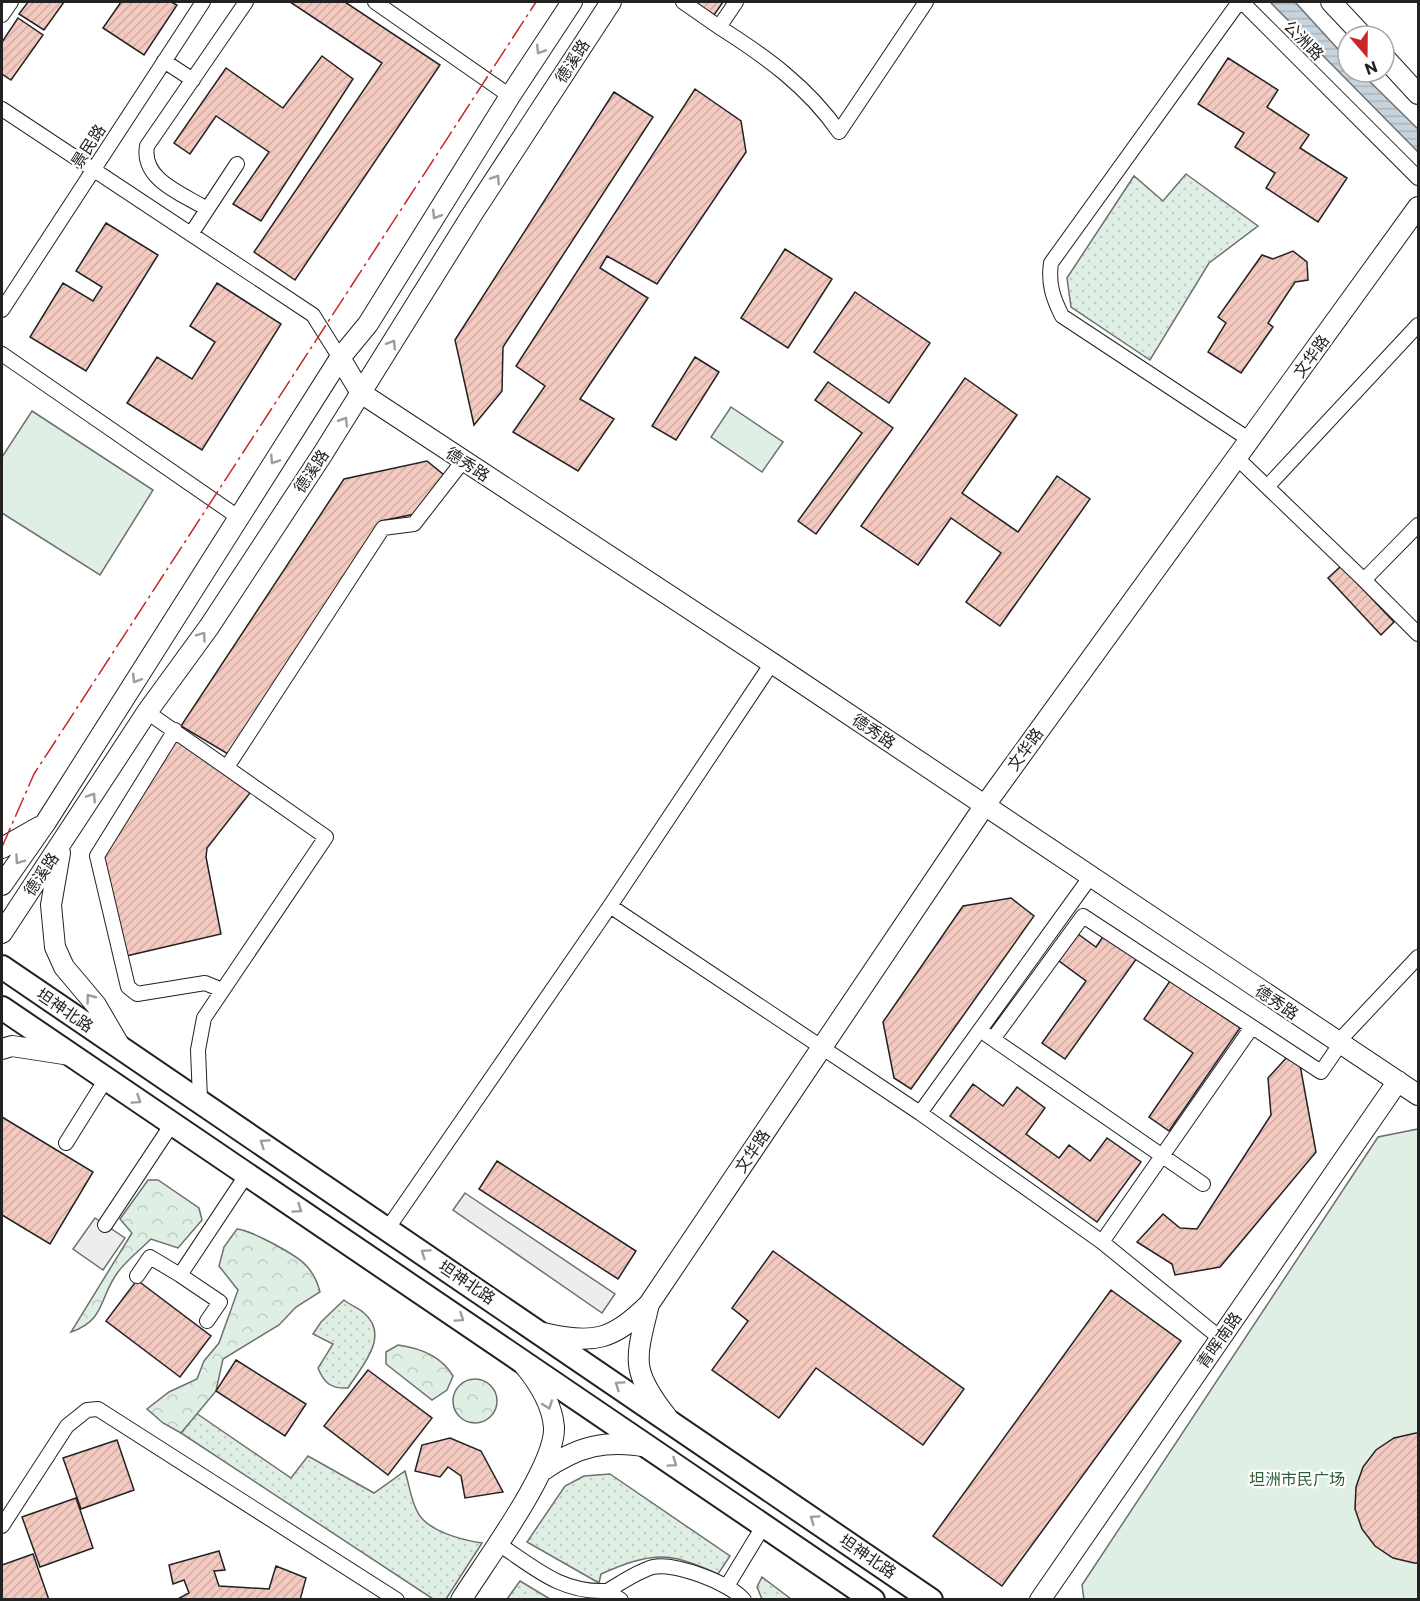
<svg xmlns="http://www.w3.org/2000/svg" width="1420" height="1601" font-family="Commissioner,'Noto Sans SC',sans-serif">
	<defs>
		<pattern id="grass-dots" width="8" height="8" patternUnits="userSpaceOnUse" patternTransform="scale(1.5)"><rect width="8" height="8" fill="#e0efe3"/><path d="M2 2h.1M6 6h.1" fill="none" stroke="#c0cdc2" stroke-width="1.8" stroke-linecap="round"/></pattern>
		<pattern id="forest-crowns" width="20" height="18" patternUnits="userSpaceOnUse" patternTransform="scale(1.5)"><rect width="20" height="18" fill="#e0efe3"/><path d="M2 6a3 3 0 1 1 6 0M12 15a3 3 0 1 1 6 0" fill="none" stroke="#c0cdc2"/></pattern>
		<pattern id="water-rules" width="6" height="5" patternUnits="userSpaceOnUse" patternTransform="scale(1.5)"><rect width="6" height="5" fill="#c7d3dd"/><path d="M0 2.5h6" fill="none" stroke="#abb5bd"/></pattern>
		<pattern id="building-hatch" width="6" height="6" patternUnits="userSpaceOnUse" patternTransform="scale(1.5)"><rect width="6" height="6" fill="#f3c9c0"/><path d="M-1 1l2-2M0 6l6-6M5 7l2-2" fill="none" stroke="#d0aca5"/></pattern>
	</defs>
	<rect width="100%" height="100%" fill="#fff"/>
	<path fill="url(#grass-dots)" stroke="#6f6f6f" stroke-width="1.5" d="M1186,174L1258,226L1209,263L1150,360L1071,307L1067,278L1134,176L1163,201Z
		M344,1300C350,1305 359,1308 364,1313C391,1336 361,1367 348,1388C331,1389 324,1383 318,1368L333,1344L313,1334L321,1322Z
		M196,1413L291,1478L308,1456L374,1493L405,1471C409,1484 411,1500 417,1511C426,1531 462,1540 482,1543L446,1599H433L181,1433Z
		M610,1474L730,1556L718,1574C668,1551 651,1552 601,1574L599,1583L527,1542L565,1486L584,1476Z
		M762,1577L791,1599H762L757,1587Z
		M520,1581L550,1599H507Z"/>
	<path fill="url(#forest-crowns)" stroke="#6f6f6f" stroke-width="1.5" d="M148,1180H158L199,1208L202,1220L178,1248L151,1239C140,1250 127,1260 118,1272C99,1297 106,1320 71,1332L132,1233L120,1219Z
		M237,1229C251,1231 259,1237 272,1243C296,1256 313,1264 320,1292L296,1307L279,1325L223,1359L216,1391L181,1433L163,1423L147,1409L169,1392L197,1379L204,1361L219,1343L238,1290L219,1266L224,1247Z
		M398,1345C420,1348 442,1357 453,1376L447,1390L432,1400L386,1364V1352Z
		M453 1401a22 22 0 1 1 44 0a22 22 0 1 1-44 0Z"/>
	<path fill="#e0efe3" stroke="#6f6f6f" stroke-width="1.5" d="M731,407L783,442L762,472L711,437Z
		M32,411L153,490L100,575L2,513V457Z
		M1418,1129V1599L1084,1600L1082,1585L1378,1137Z"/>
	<path fill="#ededed" stroke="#6f6f6f" stroke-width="1.5" d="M465,1193L615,1294L602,1313L453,1210Z
		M95,1218L125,1238L103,1270L73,1249Z"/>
	<path fill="url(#water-rules)" stroke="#6f6f6f" stroke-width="1.5" d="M1270,2H1295L1348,60V72H1360L1418,129V152Z"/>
	<path fill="url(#building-hatch)" stroke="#222" stroke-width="1.5" d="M28,2H64L44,30L19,14Z
		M121,2H171L177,5L144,55L103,28Z
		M290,2H345L440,65L295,280L254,252L382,63Z
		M694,2H723L714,15Z
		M18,18L43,35L11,80L2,74V42Z
		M322,56L353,79L261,221L233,204L269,152L216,116L190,154L174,143L226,68L283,108Z
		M1228,58L1278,90L1267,107L1309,135L1300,148L1347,178L1318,222L1266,188L1275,173L1235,147L1244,133L1198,104Z
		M695,89L741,121L746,152L657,284L607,256L600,268L648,298L580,399L614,419L578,471L513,432L545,386L516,366Z
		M614,92L653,117L503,347L502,391L474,425L455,340Z
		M106,223L158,255L86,371L30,337L63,283L93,301L102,287L76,271Z
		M785,249L832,279L788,348L741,318Z
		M1293,251L1307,262L1308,280L1295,282L1268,323L1273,327L1241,373L1208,352L1226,323L1218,317L1262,255L1273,259Z
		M217,283L281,324L202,450L127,403L157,357L192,379L215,342L190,326Z
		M855,292L930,343L889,403L814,352Z
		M695,357L719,372L676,440L652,426Z
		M965,378L1017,415L962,493L1018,532L1057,476L1090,499L1000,626L966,602L1001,553L951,518L918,565L861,526Z
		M828,382L893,428L816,534L798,521L862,433L815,400Z
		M427,461L444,475L415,514L381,521L228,754L181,726L344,479Z
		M1341,566L1394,622L1381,635L1328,578Z
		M176,740L250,793L207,848L206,857L221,934L126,956L103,852Z
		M1011,898L1034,916L911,1089L894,1078L883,1022L963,906Z
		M1078,934L1096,947L1104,935L1137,958L1065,1059L1042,1043L1086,981L1059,961Z
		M1170,981L1240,1028L1169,1131L1149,1117L1193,1053L1144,1019Z
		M1288,1056L1300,1065L1316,1152L1220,1267L1175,1275L1172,1264L1137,1242L1163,1214L1180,1228L1197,1229L1271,1115L1268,1078Z
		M973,1084L1003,1106L1017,1087L1045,1108L1026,1134L1059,1158L1069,1145L1090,1161L1107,1138L1141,1162L1097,1222L950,1116Z
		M2,1117L93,1172L50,1244L2,1215Z
		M497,1161L636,1251L618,1279L479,1189Z
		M773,1251L964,1389L923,1445L816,1368L779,1418L712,1370L748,1321L732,1308Z
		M137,1280L211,1336L180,1377L106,1321Z
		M1111,1290L1181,1341L1002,1586L933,1536Z
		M236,1360L306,1404L285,1436L216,1391Z
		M368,1370L432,1418L388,1475L324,1426Z
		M1416,1433H1418V1563H1414L1393,1558L1375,1546L1362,1529L1355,1509L1356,1487L1363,1467L1376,1450L1394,1438Z
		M450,1438L481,1451L503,1492L465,1498L461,1476L448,1467L440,1477L415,1471L422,1445Z
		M117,1440L134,1490L81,1509L63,1458Z
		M76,1498L93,1548L40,1567L22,1517Z
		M219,1551L225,1570L214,1571L219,1586L269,1589L276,1566L306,1578L300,1600H176L189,1593L184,1580L173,1584L169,1565Z
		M33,1554L49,1600H2V1565Z"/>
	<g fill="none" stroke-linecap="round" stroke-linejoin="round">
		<defs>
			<path id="street" d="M375,2L510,96
				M683,2L719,27L736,2
				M1239,2L1051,263C1048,284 1053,298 1062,316L1250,440
				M1242,2L1418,178
				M2,15L11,2
				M719,27C765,56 808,87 839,132L926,2
				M164,61L193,80
				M2,109L313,315L340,358
				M207,209C183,194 141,180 147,146L246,2
				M191,234L237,164
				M2,310L203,2
				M2,354L238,517
				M1237,458L1364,580L1418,525
				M1267,487L1418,325
				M1364,580L1418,634
				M147,712L326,837L204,1018L198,1050L200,1099
				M175,730L97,856L128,987L137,994L205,983L222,990
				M227,767L383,528L414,524L463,461
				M610,906L920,1113L1102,1242L1220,1338
				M987,1035L1203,1184
				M993,1039L1083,916L1321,1072L1341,1043
				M1337,1043L1418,957
				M920,1113L1091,876
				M66,1143L106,1079
				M105,1225L172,1124
				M388,1228L610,906L772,663
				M1102,1242L1252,1027
				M137,1276L150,1257L180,1275
				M207,1321L220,1302L180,1275L247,1174
				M2,1526L67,1426L87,1410L98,1409L397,1600
				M497,1543C534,1567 560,1593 607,1591
				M727,1586L764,1525
				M621,1600L607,1591C621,1583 638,1571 653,1567C674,1562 730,1583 744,1600"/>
			<path id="secondary" d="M1331,2L1363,36
				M1384,57L1418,94
				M340,358L361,393L772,663L1418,1095
				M2,848L39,827
				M60,853L51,905L55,947L64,967L96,1005L121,1048
				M2,885L46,822L340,358L368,324L510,96L572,2
				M2,933L147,712L209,627L322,455L473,213L611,2
				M2,1049L12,1046L70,1055
				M649,1304C636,1359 629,1369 667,1417
				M543,1333C594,1345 613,1340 649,1304L985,805L1418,207
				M542,1471C578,1446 606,1439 649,1447
				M461,1600C484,1563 556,1467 554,1427C552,1404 539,1383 524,1365
				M1040,1600L1398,1081"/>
			<path id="primary" d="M2,967L931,1600
				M2,1008L873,1600"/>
		</defs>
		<use href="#street" stroke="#222" stroke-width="16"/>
		<use href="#secondary" stroke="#222" stroke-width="22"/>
		<use href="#primary" stroke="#222" stroke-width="26"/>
		<use href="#street" stroke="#fff" stroke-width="14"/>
		<use href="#secondary" stroke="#fff" stroke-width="20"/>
		<use href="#primary" stroke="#fff" stroke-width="22"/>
		<path stroke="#c62828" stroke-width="1.5" stroke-dasharray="21 4.5 3 4.5" stroke-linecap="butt" d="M2,847L34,774L536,2"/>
	</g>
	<defs><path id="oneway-chevron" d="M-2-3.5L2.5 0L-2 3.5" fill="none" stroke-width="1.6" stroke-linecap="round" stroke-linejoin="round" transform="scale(1.5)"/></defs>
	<g stroke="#9c9c9c">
		<use href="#oneway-chevron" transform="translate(540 50) rotate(123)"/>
		<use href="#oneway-chevron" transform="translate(496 179) rotate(-57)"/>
		<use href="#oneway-chevron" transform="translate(436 215) rotate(122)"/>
		<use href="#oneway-chevron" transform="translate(392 344) rotate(-58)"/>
		<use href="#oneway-chevron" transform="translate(344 421) rotate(-58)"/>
		<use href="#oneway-chevron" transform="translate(274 460) rotate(123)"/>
		<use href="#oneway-chevron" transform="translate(202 636) rotate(-54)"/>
		<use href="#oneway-chevron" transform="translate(136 679) rotate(122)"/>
		<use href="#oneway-chevron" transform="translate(92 797) rotate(-57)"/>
		<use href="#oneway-chevron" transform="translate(19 860) rotate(125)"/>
		<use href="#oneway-chevron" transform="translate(90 998) rotate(-127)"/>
		<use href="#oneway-chevron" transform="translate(137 1100) rotate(34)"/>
		<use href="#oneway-chevron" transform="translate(264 1143) rotate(-146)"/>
		<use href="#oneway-chevron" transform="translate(298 1209) rotate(34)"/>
		<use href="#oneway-chevron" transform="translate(425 1253) rotate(-146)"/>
		<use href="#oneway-chevron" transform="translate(460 1318) rotate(34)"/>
		<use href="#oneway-chevron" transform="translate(619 1385) rotate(-146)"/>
		<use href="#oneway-chevron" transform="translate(548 1405) rotate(70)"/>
		<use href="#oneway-chevron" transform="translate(673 1463) rotate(34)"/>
		<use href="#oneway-chevron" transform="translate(814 1519) rotate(-145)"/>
	</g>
	<g text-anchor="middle" stroke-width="4.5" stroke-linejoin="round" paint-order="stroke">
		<g font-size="16" fill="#222" stroke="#fff">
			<text transform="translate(1304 40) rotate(45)" y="6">公洲路</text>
			<text transform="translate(572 61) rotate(-57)" y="6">德溪路</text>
			<text transform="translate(88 146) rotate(-57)" y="6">景民路</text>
			<text transform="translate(1311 356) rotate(-54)" y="6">文华路</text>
			<text transform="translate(468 464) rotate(33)" y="6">德秀路</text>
			<text transform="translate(311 471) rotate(-56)" y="6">德溪路</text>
			<text transform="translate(874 731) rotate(34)" y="6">德秀路</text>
			<text transform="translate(1025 749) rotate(-54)" y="6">文华路</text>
			<text transform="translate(41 874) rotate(-56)" y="6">德溪路</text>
			<text transform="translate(1277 1002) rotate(34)" y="6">德秀路</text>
			<text transform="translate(65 1010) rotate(34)" y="6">坦神北路</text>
			<text transform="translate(752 1151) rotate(-56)" y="6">文华路</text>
			<text transform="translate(467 1282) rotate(34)" y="6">坦神北路</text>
			<text transform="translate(1219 1340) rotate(-55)" y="6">青晖南路</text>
			<text transform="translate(868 1556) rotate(34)" y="6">坦神北路</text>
		</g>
		<g font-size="16" fill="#2f5e38" stroke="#fff">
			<text x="1297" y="1485">坦洲市民广场</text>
		</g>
	</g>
	<rect width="1420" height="1601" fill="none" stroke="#222222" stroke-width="6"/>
	<g transform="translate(1366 54) rotate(160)"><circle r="28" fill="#ffffff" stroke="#a7a7a7" stroke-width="1.5"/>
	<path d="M0-4.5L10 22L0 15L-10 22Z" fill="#c62828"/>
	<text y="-9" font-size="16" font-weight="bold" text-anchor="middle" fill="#222222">N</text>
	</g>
</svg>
